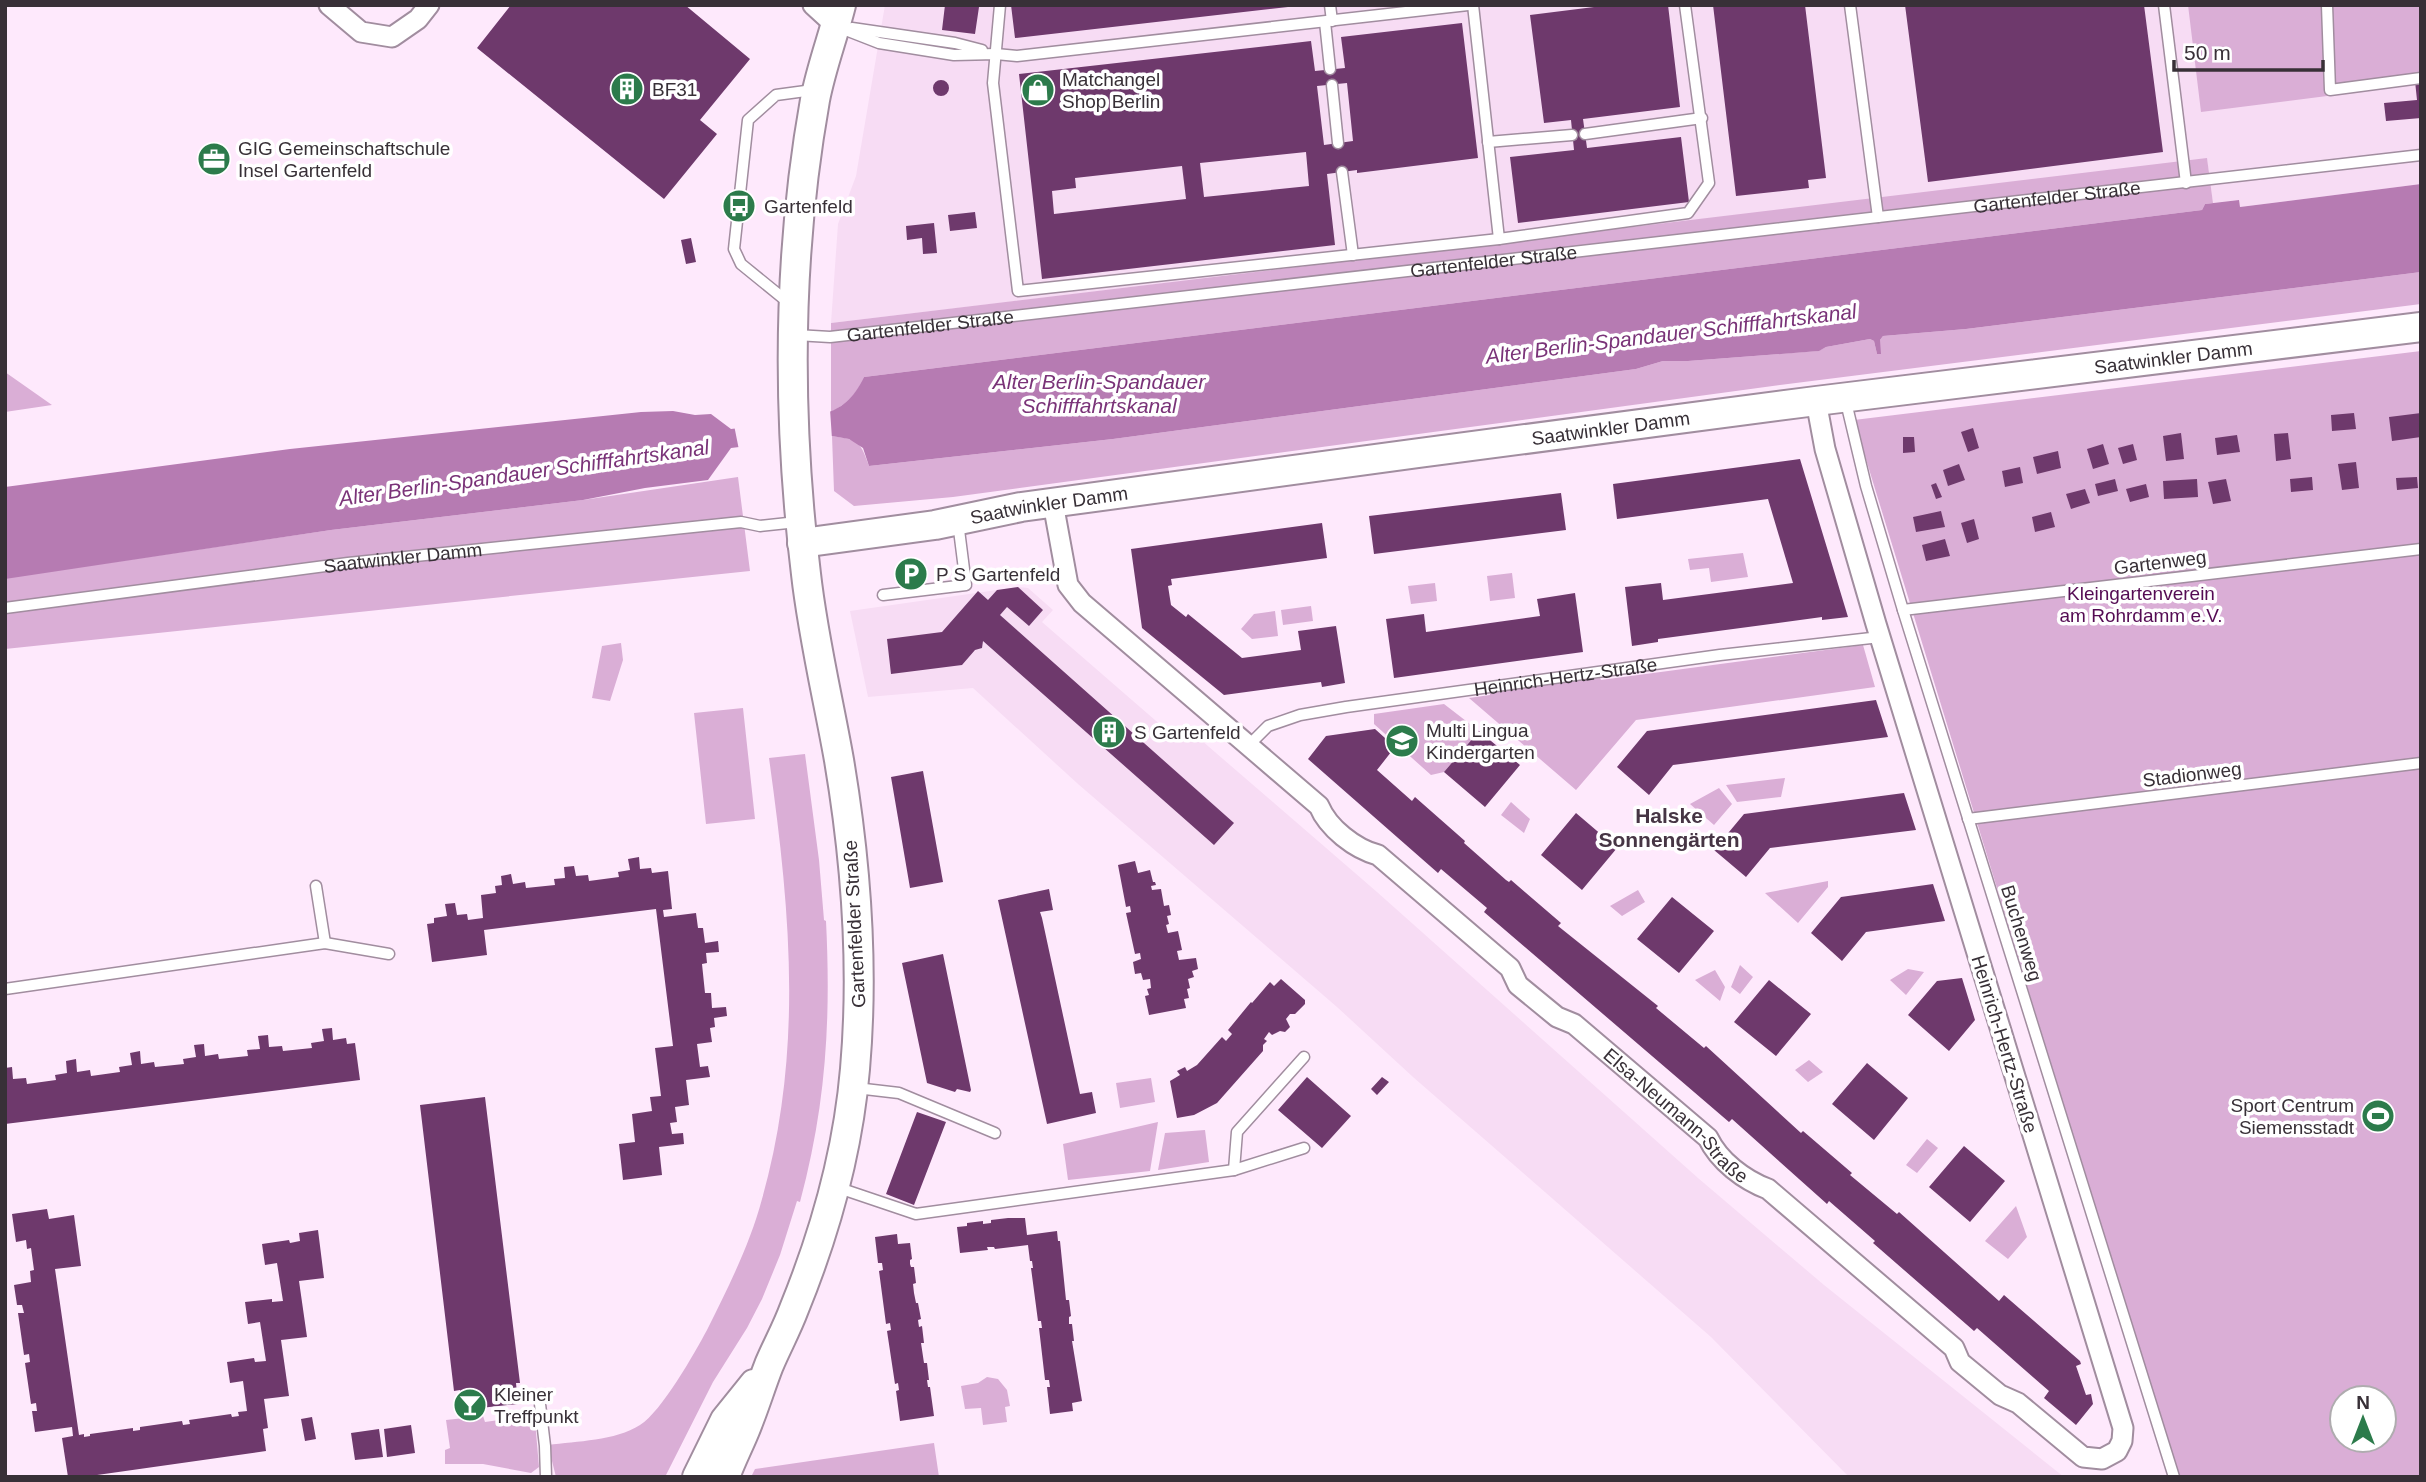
<svg xmlns="http://www.w3.org/2000/svg" width="2426" height="1482" font-family="Helvetica,sans-serif">
	<rect width="100%" height="100%" fill="#fee9fc"/>
	<path fill="#f7dcf4" d="M885,5H2188L2421,84V184L2240,207L2238,200L2213,203L2207,159L831,323L838,224L856,176Z
		M1018,587L1028,588L1053,610L1042,622L1178,740H1201L1377,892L1698,1178L1824,1285L2064,1477H1849L1711,1337L1413,1077L1337,1007L1078,784L973,688L868,697L850,611Z"/>
	<path fill="#daaed6" fill-rule="evenodd" d="M2188,5H2421V84L2201,112Z
		M2207,158L2213,203L2205,204L2202,210L864,377C856,395 848,403 831,412V323Z
		M2421,272V304L1780,385L953,497L854,506L834,491L832,436C859,440 860,441 869,466L1113,439L1636,369L1663,361H1688L1818,351L1826,347L1870,339L1874,341L1877,354H1880V340L1883,336L1966,329Z
		M2421,351V1477H2180L2026,983L1854,420ZM2342,1398H2384V1440H2342Z
		M5,372L52,405L5,412Z
		M738,477L750,571L5,649V578L331,530L583,500Z
		M1743,553L1748,577L1711,582L1709,568L1690,570L1688,559Z
		M1512,573L1515,598L1490,601L1487,576Z
		M1435,583L1437,601L1411,604L1408,586Z
		M1311,606L1313,621L1283,625L1281,610Z
		M1275,611L1278,636L1252,639L1241,629L1254,614Z
		M621,643L623,660L610,701L592,698L602,646Z
		M1863,645L1875,687L1636,720L1576,790L1469,698L1490,695V692L1600,678L1601,680Z
		M1444,704L1479,731L1444,772L1431,775L1374,724V714Z
		M743,708L755,819L706,824L694,713Z
		M805,754L819,860L824,920L826,921C831,1021 826,1105 800,1202L797,1201L780,1255L762,1299L747,1328L713,1382L665,1477H556L548,1445C577,1441 615,1441 640,1425C662,1411 694,1354 707,1330C728,1288 750,1244 762,1199C804,1049 790,909 769,758Z
		M1785,778L1781,797L1737,802L1726,785Z
		M1719,788L1732,804L1714,825L1690,804Z
		M1511,802L1530,819L1524,833L1501,815Z
		M1828,881V887L1798,923L1765,893Z
		M1638,890L1645,902L1622,916L1610,906Z
		M1740,965L1753,977L1740,994L1731,987Z
		M1908,969L1924,972L1906,995L1890,980Z
		M1715,970L1725,987L1720,1001L1695,980Z
		M1809,1060L1823,1072L1808,1082L1795,1070Z
		M1151,1078L1155,1102L1120,1108L1116,1083Z
		M1158,1122L1150,1171L1068,1180L1063,1144Z
		M1205,1130L1209,1162L1158,1170L1165,1133Z
		M1927,1139L1938,1148L1917,1173L1906,1165Z
		M2016,1206L2027,1237L2008,1259L1985,1241Z
		M987,1377L998,1379L1007,1390L1010,1406L1005,1407L1007,1422L983,1425L981,1408L965,1409L961,1386L978,1383Z
		M534,1409L539,1467L531,1473L483,1464H445V1450L450,1448L446,1420L483,1416L485,1422L499,1420V1414Z
		M934,1443L939,1477H751L755,1469Z"/>
	<path fill="#b67bb2" d="M2421,184V272L1966,329L1883,336L1880,340L1881,354H1877L1874,341L1870,339L1826,347L1819,351L1688,361H1663L1636,369L1113,439L869,466L863,448L849,439L832,436L731,448L708,480L645,488L583,500L331,530L5,579V487L290,449L641,412L673,411L695,415L711,414L731,429L764,425L769,420C811,415 843,422 864,377L2202,210L2205,204L2239,200L2240,207Z"/>
	<path fill="#fee9fc" d="M830,409L832,439L739,450L734,425L763,422L768,416Z"/>
	<path fill="#6e396c" fill-rule="evenodd" d="M511,5H685L750,59L700,120L717,134L664,199L477,48Z
		M945,5L979,7L975,34L942,30Z
		M1011,5H1288V7L1015,38Z
		M1610,5H1668L1680,107L1583,119L1587,148L1681,137L1689,202L1518,223L1510,157L1574,150L1571,120L1544,123L1530,15Z
		M1713,5H1805L1826,178L1808,180L1809,188L1736,196Z
		M1905,5H2144L2163,152L1928,182Z
		M1462,23L1478,158L1357,173V170L1327,174L1335,245L1042,279L1019,74L1311,41L1315,71L1345,68L1341,37ZM1347,83L1353,141L1324,145L1317,86ZM1306,152L1309,186L1204,197L1200,163ZM1182,166L1186,199L1054,214L1052,191L1076,188L1075,178Z
		M933 88a8 8 0 1 1 16 0a8 8 0 1 1-16 0Z
		M2421,80V118L2386,121L2384,103L2417,100L2415,81Z
		M975,212L977,228L950,231L948,215Z
		M934,223L937,253L923,254L922,238L907,240L906,226Z
		M691,238L696,262L686,264L681,240Z
		M2354,413L2356,429L2332,431L2331,415Z
		M2421,413V437L2392,441L2389,417Z
		M1973,428L1979,448L1968,452L1961,432Z
		M2181,433L2184,459L2166,461L2163,436Z
		M2288,433L2291,459L2276,461L2274,434Z
		M2237,435L2240,452L2217,455L2215,438Z
		M1903,437H1914L1915,452L1903,453Z
		M2103,444L2109,464L2093,469L2087,449Z
		M2133,444L2137,460L2123,464L2118,448Z
		M2058,451L2061,468L2037,474L2033,457Z
		M1800,459L1848,617L1822,620V617L1658,639V642L1632,646L1625,587L1661,583L1663,600L1793,583L1768,499L1617,519L1613,484Z
		M2356,462L2359,488L2342,490L2338,464Z
		M1959,464L1965,480L1948,486L1943,470Z
		M2020,467L2023,483L2005,487L2002,471Z
		M2312,477L2313,490L2291,492L2290,479Z
		M2417,477L2418,488L2397,490L2396,478Z
		M2115,479L2118,491L2098,496L2095,484Z
		M2197,479L2198,497L2164,499L2163,481Z
		M2226,479L2231,501L2213,504L2208,482Z
		M1936,483L1942,497L1936,499L1931,485Z
		M2146,484L2149,497L2130,502L2126,489Z
		M2085,489L2090,503L2071,509L2066,494Z
		M1561,493L1566,530L1374,554L1369,516Z
		M1941,511L1945,527L1916,532L1913,517Z
		M2051,512L2055,527L2035,532L2032,517Z
		M1974,519L1979,539L1967,543L1961,523Z
		M1322,523L1327,558L1171,579L1172,585L1168,586L1171,605L1186,617L1188,614L1242,658L1301,650L1298,631L1336,626L1345,683L1322,687L1321,682L1224,695L1142,628L1131,549Z
		M1945,539L1950,556L1926,561L1922,545Z
		M1018,587L1043,610L1029,626L1007,607L1000,615L1234,823L1214,845L983,641L982,648L975,650L962,665L891,674L887,639L942,632L978,591L988,600L997,590Z
		M1575,593L1583,652L1394,678L1386,619L1424,614L1426,632L1540,616L1537,599Z
		M1876,700L1888,737L1673,765L1649,795L1617,767L1647,731Z
		M1375,729L1395,747L1377,770L1412,801L1415,797L1465,841L1464,843L1506,880L1509,882L1511,880L1561,923L1558,926L1658,1006L1656,1008L1704,1048L1706,1046L1801,1133L1803,1131L1852,1173L1850,1175L1897,1214L1899,1212L1999,1301L2004,1295L2080,1361L2081,1364L2076,1366L2086,1395L2091,1394L2093,1404L2076,1425L2044,1398L2049,1391L1977,1328L1974,1331L1873,1243L1875,1241L1829,1201L1827,1204L1732,1119L1729,1122L1484,912L1487,908L1441,869L1438,873L1308,759L1326,736Z
		M1479,731L1520,765L1485,807L1444,772Z
		M923,771L943,882L910,888L891,777Z
		M1904,793L1916,830L1770,848L1746,877L1714,850L1744,814Z
		M1576,813L1617,848L1582,890L1541,855Z
		M639,857L640,869L651,868L652,873L668,871L672,909L663,910L664,917L696,913L698,928H703L705,943L718,941L719,952L706,953L707,963L702,964L705,993H711L712,1008L726,1007L727,1016L714,1018L715,1027L710,1028L712,1042L697,1044L700,1067L708,1066L710,1077L686,1080L689,1105L675,1107L677,1122L670,1123L672,1134L683,1133L684,1144L659,1147L662,1175L623,1180L619,1144L635,1142L632,1114L652,1111L650,1097L661,1096L655,1048L673,1046L656,909L484,930L487,955L432,962L427,924L434,923V918L447,916L445,904L455,903L457,915L467,914L468,920L483,918L481,895L496,893L495,886L502,885L501,876L511,874L513,884L525,882L526,888L555,885L554,879L565,878L564,867L574,866L576,876L588,875L589,881L619,877L618,872L630,870L628,859Z
		M1135,861L1138,873L1150,870L1153,882H1155L1156,885L1151,886L1152,890L1161,889L1164,906L1169,905L1171,915L1167,916L1169,924L1166,925L1168,933L1178,931L1182,950L1177,951L1179,960L1196,958L1198,969L1192,971L1194,977L1188,979L1190,988L1187,989L1189,998L1184,999L1186,1008L1149,1015L1145,996L1149,995L1147,989L1151,988L1150,979L1143,980L1141,973L1135,974L1133,962L1141,959L1140,953L1135,954L1126,913L1131,912L1130,906L1126,907L1118,865Z
		M1933,884L1945,921L1866,932L1842,961L1811,933L1841,897Z
		M1049,889L1053,910L1040,912L1042,918L1080,1094L1092,1092L1096,1113L1047,1124L998,900Z
		M1672,897L1714,931L1679,973L1637,939Z
		M943,954L971,1090L970,1092L957,1089L955,1092L927,1083L902,963Z
		M1962,978L1975,1020L1949,1051L1908,1015L1937,981Z
		M1281,979L1305,1000V1004L1295,1014H1290L1286,1019L1290,1027L1285,1032L1280,1031L1272,1035L1269,1032L1264,1039L1267,1041L1263,1045V1051L1217,1103L1194,1115L1177,1118L1170,1081L1180,1075L1177,1071L1185,1067L1187,1071L1197,1065L1222,1037L1226,1041L1232,1034L1228,1030L1251,1002L1252,1003L1270,982L1274,986Z
		M1769,980L1811,1014L1776,1056L1734,1022Z
		M332,1028L333,1040L346,1038L347,1044L355,1043L360,1080L5,1124V1068L12,1067L13,1079L26,1078L27,1084L56,1080L55,1075L67,1073L66,1061L76,1059L77,1072L90,1070L91,1076L120,1072L119,1067L132,1065L130,1053L140,1051L141,1064L154,1062L155,1067L184,1064L183,1059L196,1057L194,1045L204,1044L205,1056L218,1054L219,1059L248,1056L247,1050L260,1049L258,1036L268,1035L269,1047L282,1046L283,1051L312,1048L311,1043L324,1041L322,1029Z
		M1867,1063L1908,1098L1874,1140L1832,1104Z
		M1307,1077L1351,1116L1322,1148L1278,1110Z
		M1382,1077L1389,1082L1377,1095L1371,1089Z
		M485,1097L520,1383H516L518,1404L462,1410L460,1390L454,1391L420,1105Z
		M917,1112L946,1122L914,1205L886,1194Z
		M1964,1146L2005,1181L1970,1222L1929,1187Z
		M47,1209L49,1219L74,1215L81,1266L55,1269L79,1435L84,1434V1437L90,1436V1434L133,1428V1431L140,1430V1427L182,1421L183,1425L190,1424L189,1420L231,1414L232,1417L239,1416L238,1412L247,1411L243,1381L230,1383L227,1362L254,1358L255,1362L266,1361L260,1322L248,1324L245,1302L272,1299V1302L283,1301L277,1263L265,1265L262,1244L289,1240L290,1243L300,1241L299,1233L318,1230L324,1278L299,1281L307,1337L281,1340L289,1396L264,1399L268,1428L263,1429L266,1451L83,1477H68L62,1438L73,1436L72,1427L35,1432L32,1411H37L36,1403L31,1404L25,1363L30,1362L29,1354L24,1355L18,1313H24L22,1305H17L14,1285L31,1282L30,1271L34,1270L31,1248L27,1249L26,1240L16,1242L12,1214Z
		M1008,1218H1025L1027,1235L1057,1231L1058,1241H1060L1066,1300H1069L1071,1316L1069,1317V1324H1072L1074,1341H1072L1082,1401L1072,1403L1073,1411L1050,1414L1047,1387H1050L1049,1380H1045L1039,1328H1042L1041,1321H1038L1031,1268H1033L1032,1261H1030L1028,1245L995,1249L994,1247H987L988,1250L960,1253L957,1227L967,1226V1223L983,1221V1224L991,1223V1220Z
		M897,1234L898,1244L910,1243L912,1259L910,1260V1264L911,1267H914L916,1283L913,1284L914,1293L916,1303H918L921,1319L918,1320L919,1327L922,1326L924,1343H921L924,1363H927L929,1380H927L928,1387H930L934,1416L900,1421L896,1391L899,1390L898,1383L895,1384L887,1331L891,1330L890,1323L886,1324L879,1271L883,1270L882,1263H878L875,1237Z
		M312,1417L316,1439L305,1441L301,1419Z
		M411,1425L415,1453L387,1457L384,1429Z
		M379,1429L383,1457L355,1460L351,1433Z"/>
	<g fill="none" stroke-linecap="round" stroke-linejoin="round">
		<defs>
			<g id="service">
				<path d="M1000,5L993,83L1018,291L1499,239L1688,213L1709,183L1685,5"/>
				<path d="M1330,5L1332,21"/>
				<path d="M1473,5L1499,239"/>
				<path d="M1850,5L1878,217"/>
				<path d="M2164,5L2186,183"/>
				<path d="M2327,5L2330,90L2421,78"/>
				<path d="M1325,22L1330,69"/>
				<path d="M838,27L879,43L954,55L996,54L1017,56L1468,5"/>
				<path d="M852,28L955,43L982,50"/>
				<path d="M1332,85L1338,143"/>
				<path d="M1585,134L1702,118"/>
				<path d="M1488,142L1572,135"/>
				<path d="M1342,172L1353,255"/>
				<path d="M789,303L741,264L734,249L748,120L776,95L813,90"/>
				<path id="s1" d="M796,335L830,337L2421,155"/>
				<path d="M1845,398L1866,486L1903,610L2174,1477"/>
				<path d="M883,595L966,585L958,522"/>
				<path id="s2" d="M5,608L348,563L741,522L760,526L797,522"/>
				<path d="M1903,610L2421,549"/>
				<path id="s3" d="M1249,745L1268,726L1300,715L1346,707L1720,655L1880,637"/>
				<path d="M1968,819L2421,763"/>
				<path d="M316,886L325,943"/>
				<path d="M5,989L325,943L389,954"/>
				<path d="M856,1088L899,1093L995,1133"/>
				<path d="M1234,1170L1237,1132L1304,1057"/>
				<path d="M836,1187L916,1214L1234,1170L1304,1148"/>
				<path d="M540,1404L545,1446L546,1477"/>
			</g>
			<g id="minor">
				<path d="M329,5L361,32L392,37L418,19L429,5"/>
				<path d="M813,5L836,26"/>
				<path id="s4" d="M1053,503L1068,585L1082,603L1319,806C1328,828 1355,849 1378,855L1510,968L1518,985L1557,1017L1574,1024L1708,1138C1719,1161 1744,1180 1768,1189L1954,1348L1960,1362L2000,1395L2018,1403L2083,1457L2102,1459L2117,1451L2122,1441L2123,1428L1876,624L1825,449L1816,401"/>
			</g>
			<g id="secondary">
				<path id="s5" d="M802,543L935,525L1021,507L1419,453L1816,401L2421,327"/>
				<path d="M697,1477L725,1420L754,1384"/>
				<path d="M725,1477C730,1463 737,1449 743,1435C753,1412 760,1388 769,1365C777,1346 787,1328 794,1309C825,1233 848,1151 855,1069C864,966 856,861 839,760C828,698 813,637 806,574C787,417 787,257 815,100C821,68 833,37 841,5"/>
			</g>
		</defs>
		<use href="#service" stroke="#a18d9f" stroke-width="13"/>
		<use href="#minor" stroke="#a18d9f" stroke-width="23"/>
		<use href="#secondary" stroke="#a18d9f" stroke-width="32"/>
		<use href="#service" stroke="#fff" stroke-width="10"/>
		<use href="#minor" stroke="#fff" stroke-width="19"/>
		<use href="#secondary" stroke="#fff" stroke-width="28"/>
	</g>
	<defs>
		<symbol id="building-disc" viewBox="-11 -11 22 22"><circle r="9.5" fill="#2c7b4b" stroke="#fff"/><path d="M-4-6H4V6H1V3H-1V6H-4ZM-2.5-4.3h1.7v1.8h-1.7ZM.8-4.3h1.7v1.8H.8ZM-2.5-1h1.7V.8h-1.7ZM.8-1h1.7V.8H.8Z" fill="#fff"/></symbol>
		<symbol id="shop-disc" viewBox="-11 -11 22 22"><circle r="9.5" fill="#2c7b4b" stroke="#fff"/><path d="M-5-2.5h2.3a2.7 3.5 0 0 1 5.4 0H5L5.5 6h-11ZM-1.5-2.5h3a1.5 2.3 0 0 0-3 0Z" fill="#fff"/></symbol>
		<symbol id="office-disc" viewBox="-11 -11 22 22"><circle r="9.5" fill="#2c7b4b" stroke="#fff"/><path d="M-6-3h4V-5.5h4V-3h4V5H-6ZM-1-4.5V-3h2v-1.5ZM-6 0V1H6V0Z" fill="#fff"/></symbol>
		<symbol id="bus-disc" viewBox="-11 -11 22 22"><circle r="9.5" fill="#2c7b4b" stroke="#fff"/><path d="M-5-6H5V4H4V6H2V4H-2V6H-4V4H-5ZM-3.5-4V0h7V-4ZM-3.5 1.2v1.5H-2V1.2ZM2 1.2v1.5H3.5V1.2Z" fill="#fff"/></symbol>
		<symbol id="parking-disc" viewBox="-11 -11 22 22"><circle r="9.5" fill="#2c7b4b" stroke="#fff"/><path d="M-3.5-5.5H1a3.5 3.5 0 0 1 0 7H-1V5.5H-3.5ZM-1-3.4V-.6H.8a1.4 1.4 0 0 0 0-2.8Z" fill="#fff"/></symbol>
		<symbol id="school-disc" viewBox="-11 -11 22 22"><circle r="9.5" fill="#2c7b4b" stroke="#fff"/><path d="M0-5L7-2L0 1L-7-2ZM-4 1L0 2.5L4 1V4Q0 6-4 4Z" fill="#fff"/></symbol>
		<symbol id="stadium-disc" viewBox="-11 -11 22 22"><circle r="9.5" fill="#2c7b4b" stroke="#fff"/><path d="M0-5a6.5 5 0 1 0 0 10a6.5 5 0 1 0 0-10ZM-3.5-1.8h7v3.6h-7Z" fill="#fff"/></symbol>
		<symbol id="bar-disc" viewBox="-11 -11 22 22"><circle r="9.5" fill="#2c7b4b" stroke="#fff"/><path d="M-6-5H6L.8 .8V4.5H3.5V6h-7V4.5H-.8V.8Z" fill="#fff"/></symbol>
	</defs>
	<g fill-rule="evenodd">
		<use href="#building-disc" x="608" y="70" width="38" height="38"/>
		<use href="#shop-disc" x="1019" y="71" width="38" height="38"/>
		<use href="#office-disc" x="195" y="140" width="38" height="38"/>
		<use href="#bus-disc" x="720" y="187" width="38" height="38"/>
		<use href="#parking-disc" x="892" y="555" width="38" height="38"/>
		<use href="#building-disc" x="1090" y="713" width="38" height="38"/>
		<use href="#school-disc" x="1383" y="722" width="38" height="38"/>
		<use href="#stadium-disc" x="2359" y="1097" width="38" height="38"/>
		<use href="#bar-disc" x="451" y="1386" width="38" height="38"/>
	</g>
	<g text-anchor="middle" stroke-width="7" stroke-linejoin="round" paint-order="stroke">
		<g font-size="19" fill="#383037" stroke="#fff" text-anchor="start">
			<text x="1062" y="86">Matchangel<tspan x="1062" dy="22">Shop Berlin</tspan></text>
			<text x="652" y="96">BF31</text>
			<text x="238" y="155">GIG Gemeinschaftschule<tspan x="238" dy="22">Insel Gartenfeld</tspan></text>
			<text x="764" y="213">Gartenfeld</text>
			<text x="936" y="581">P S Gartenfeld</text>
			<text x="1426" y="737">Multi Lingua<tspan x="1426" dy="22">Kindergarten</tspan></text>
			<text x="1134" y="739">S Gartenfeld</text>
			<text x="2354" y="1112" text-anchor="end">Sport Centrum<tspan x="2354" dy="22">Siemensstadt</tspan></text>
			<text x="494" y="1401">Kleiner<tspan x="494" dy="22">Treffpunkt</tspan></text>
		</g>
		<g font-size="19" fill="#383037" stroke="#fff">
			<text dy="7" stroke="none"><textPath href="#s1" startOffset="1269">Gartenfelder Straße</textPath></text>
			<text dy="7" stroke="none"><textPath href="#s1" startOffset="702">Gartenfelder Straße</textPath></text>
			<text dy="7" stroke="none"><textPath href="#s1" startOffset="135">Gartenfelder Straße</textPath></text>
			<text dy="7" stroke="none"><textPath href="#s5" startOffset="1384">Saatwinkler Damm</textPath></text>
			<text dy="7" stroke="none"><textPath href="#s5" startOffset="817">Saatwinkler Damm</textPath></text>
			<text dy="7" stroke="none"><textPath href="#s5" startOffset="250">Saatwinkler Damm</textPath></text>
			<text dy="7" stroke="none"><textPath href="#s2" startOffset="401">Saatwinkler Damm</textPath></text>
			<text transform="translate(2160 562) rotate(-7)" y="7">Gartenweg</text>
			<text dy="7" stroke="none"><textPath href="#s3" startOffset="329">Heinrich-Hertz-Straße</textPath></text>
			<text transform="translate(2192 774) rotate(-7)" y="7">Stadionweg</text>
			<text transform="translate(854 924) rotate(-93)" y="7">Gartenfelder Straße</text>
			<text transform="translate(2022 933) rotate(73)" y="7">Buchenweg</text>
			<text transform="translate(2005 1044) rotate(73)" y="7">Heinrich-Hertz-Straße</text>
			<text dy="7" stroke="none"><textPath href="#s4" startOffset="896">Elsa-Neumann-Straße</textPath></text>
		</g>
		<g font-size="19" fill="#540b53" stroke="#fff">
			<text x="2141" y="600">Kleingartenverein<tspan x="2141" dy="22">am Rohrdamm e.V.</tspan></text>
		</g>
		<g font-size="21" font-style="italic" fill="#7a3378" stroke="#fff">
			<text transform="translate(1671 334) rotate(-7)" y="7">Alter Berlin-Spandauer Schifffahrtskanal</text>
			<text x="1099" y="389">Alter Berlin-Spandauer<tspan x="1099" dy="24">Schifffahrtskanal</tspan></text>
			<text transform="translate(524 473) rotate(-8)" y="7">Alter Berlin-Spandauer Schifffahrtskanal</text>
		</g>
		<g font-size="21" font-weight="bold" fill="#463544" stroke="#fff">
			<text x="1669" y="823">Halske<tspan x="1669" dy="24">Sonnengärten</tspan></text>
		</g>
	</g>
	<rect width="2426" height="1482" fill="none" stroke="#383037" stroke-width="14"/>
	<g transform="translate(2363 1419)"><circle r="33" fill="#ffffff" stroke="#afacaf" stroke-width="2"/>
	<path d="M0-5L12 26L0 18L-12 26Z" fill="#2c7b4b"/>
	<text y="-10" font-size="19" font-weight="bold" text-anchor="middle" fill="#383037">N</text>
	</g>
	<path d="M2174 60v10h149v-10" fill="none" stroke="#383037" stroke-width="3.5"/>
	<text x="2184" y="60" font-size="21" fill="#383037" stroke="#ffffff" stroke-width="5" paint-order="stroke">50 m</text>
</svg>
